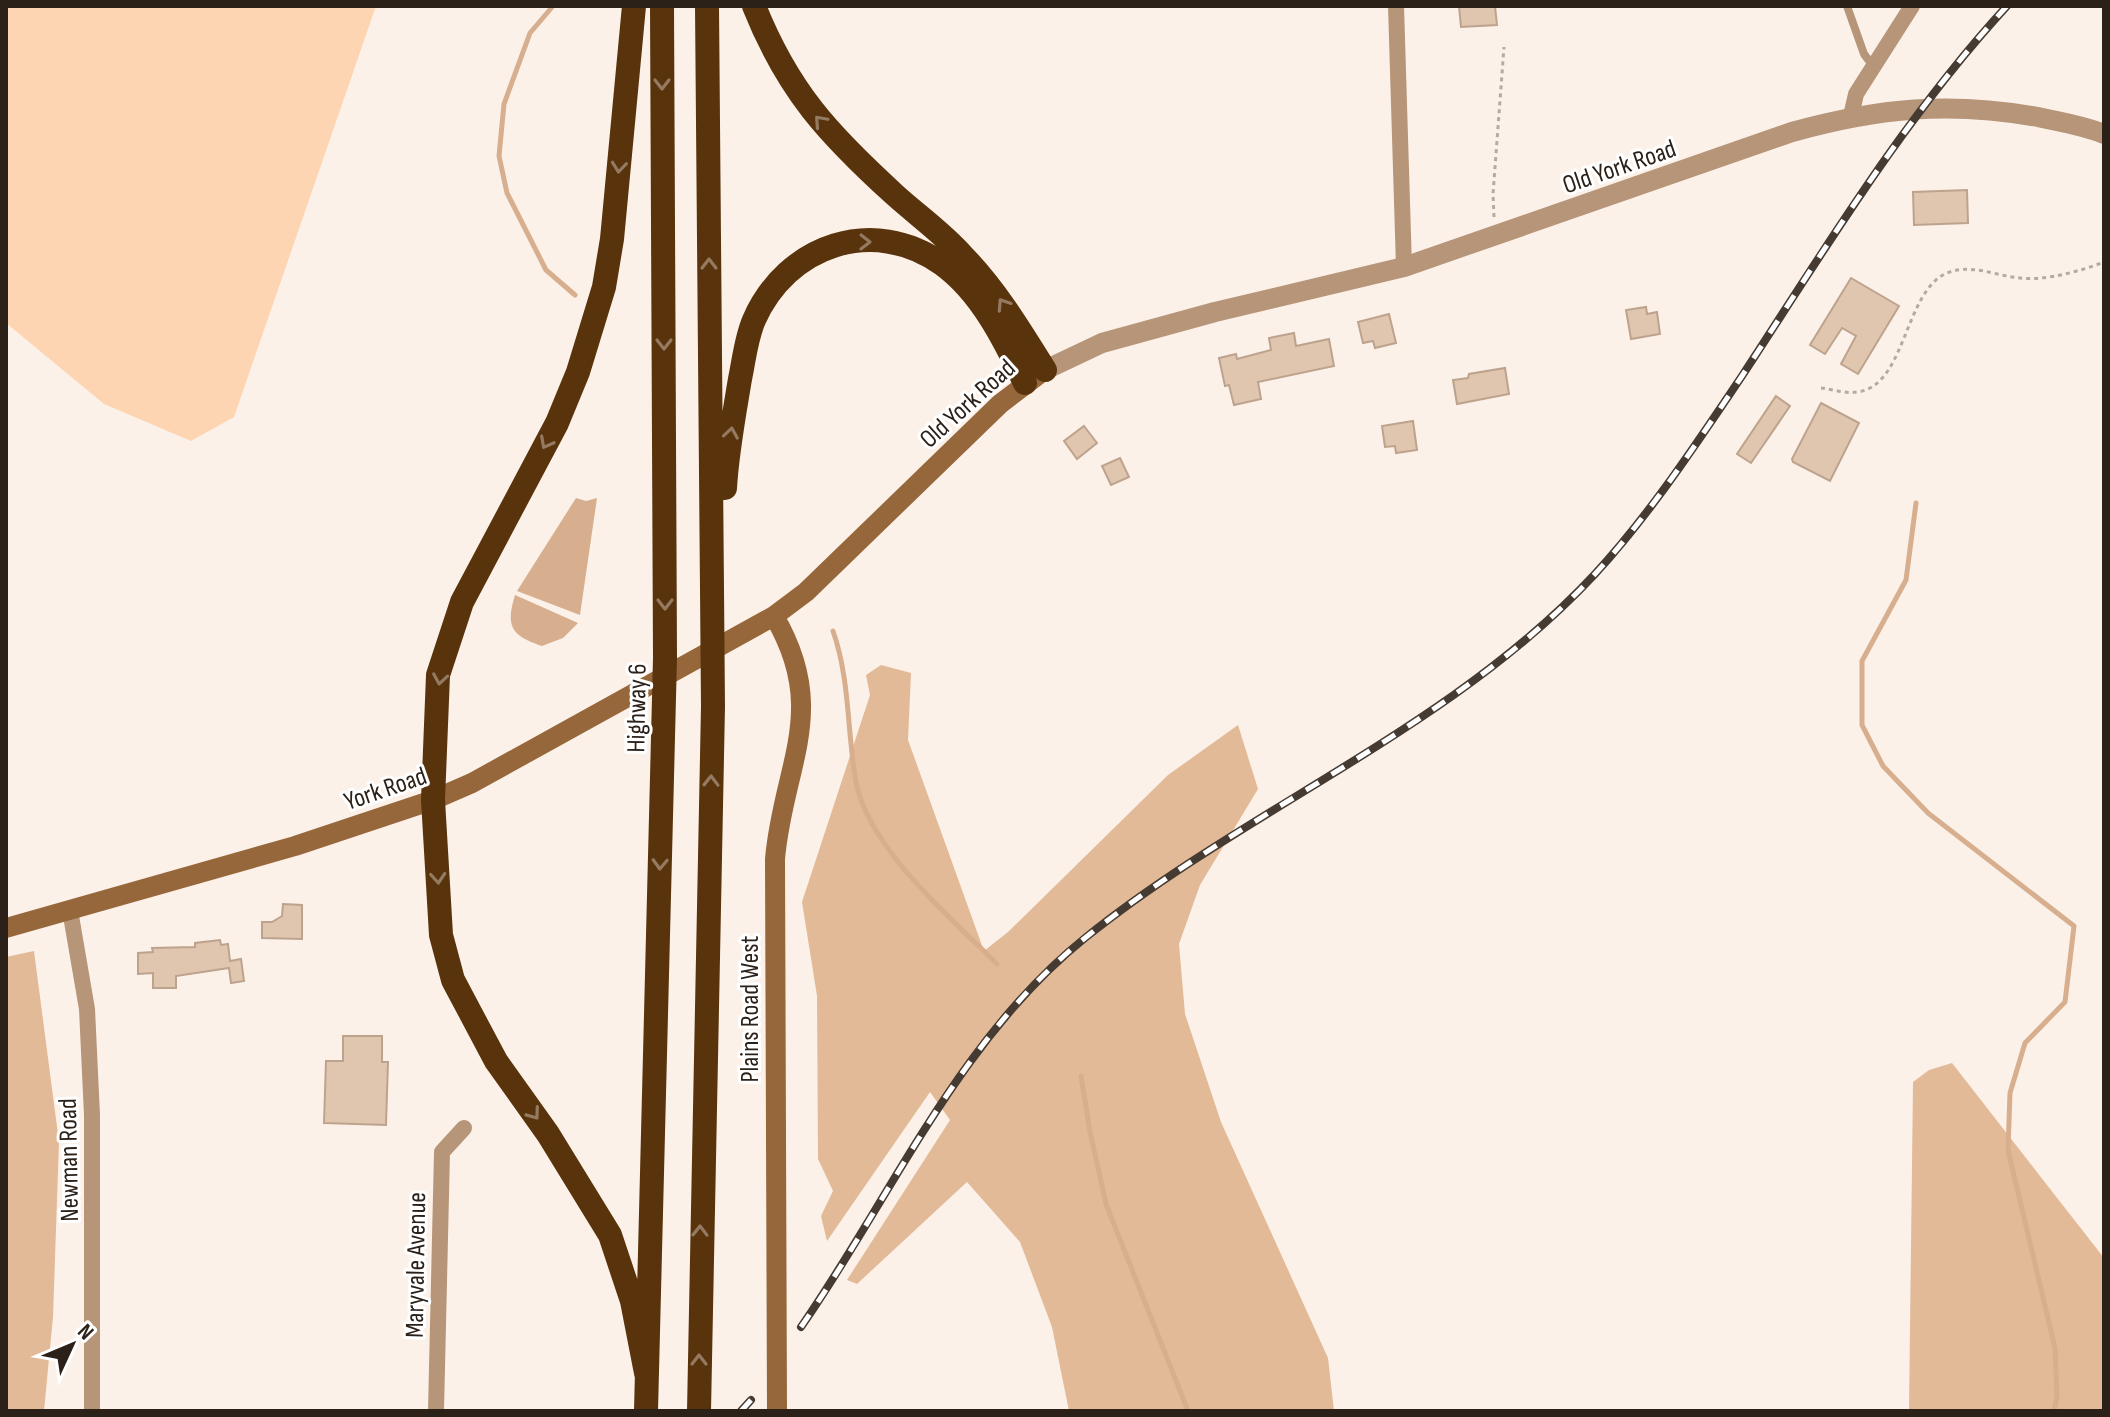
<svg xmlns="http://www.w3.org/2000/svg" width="2110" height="1417" font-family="'Sofia Sans Condensed',sans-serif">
	<rect width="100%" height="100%" fill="#fcf1e8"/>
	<path fill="#fed5b3" d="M6,6H376L234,417L191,441L104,404L6,323Z"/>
	<path fill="#e2ba98" d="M881,665L911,673L908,740L984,951L1008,932L1168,775L1238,725L1258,789L1200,885L1179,944L1185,1014L1221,1122L1328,1358L1334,1411H1069L1052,1327L1020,1242L967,1182L857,1284L847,1280L950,1120L930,1092L827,1241L821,1216L833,1191L818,1159L817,996L802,902L870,695L866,675Z
		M34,951L59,1142L53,1317L44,1411H6V957Z
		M1952,1063L2104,1258V1411H1909L1913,1082L1929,1070Z"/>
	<path fill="#d7af8e" d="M576,498L586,501L597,498L580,615L517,591Z
		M515,595L578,623L563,638L542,646C512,636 505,627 515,595Z"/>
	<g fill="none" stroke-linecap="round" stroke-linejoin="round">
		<path stroke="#d7af8e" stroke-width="5" d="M553,6L530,33L504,104L499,156L507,193L546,270L575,295
			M1916,503L1906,580L1862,661V725L1883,766L1928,813L2074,926L2065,1002L2025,1043L2010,1093L2008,1150L2055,1348L2057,1397L2054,1411
			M833,631C850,679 847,732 856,782C869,849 950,917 997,964
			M1081,1076L1090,1132L1106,1204L1188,1411"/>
	</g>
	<path fill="#e0c5af" stroke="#bda38d" stroke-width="2" d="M1459,6H1495L1497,25L1461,27Z
		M1967,190L1968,223L1914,225L1913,192Z
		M1851,278L1899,306L1858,374L1841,364L1856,336L1842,328L1825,354L1810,345Z
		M1646,307L1647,314L1657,312L1660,334L1631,339L1626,310Z
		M1389,314L1396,343L1375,348L1373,341L1363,343L1358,322Z
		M1294,333L1296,346L1329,339L1334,366L1258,382L1261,399L1234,405L1229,385L1225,386L1219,358L1236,354L1237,359L1271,350L1269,338Z
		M1505,368L1509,394L1457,404L1453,380L1468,378L1469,374Z
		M1776,396L1790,406L1751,463L1737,454Z
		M1821,403L1859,423L1830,481L1793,462L1792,459Z
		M1413,421L1417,450L1396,453L1395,446L1385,447L1382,426Z
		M1084,426L1097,443L1077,459L1064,441Z
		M1120,458L1129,477L1111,485L1102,466Z
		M283,904L302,905V939L262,938V922H272L282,916Z
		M220,940L221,945L228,944L230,961L241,959L244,981L231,983L229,968L176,976V988H153V973L138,974V953L153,952L152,948L195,947V943Z
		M343,1036H382V1062H388L386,1125L324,1123L326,1061H343Z"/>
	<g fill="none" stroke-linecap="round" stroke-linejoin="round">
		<path stroke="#b5aaa1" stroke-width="3" stroke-dasharray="4 4" stroke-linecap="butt" d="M1494,217L1493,194L1504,47
			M1821,388C1832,389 1846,394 1857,392C1906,387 1904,291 1947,273C1971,263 1996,276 2020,278C2045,281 2081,271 2104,262"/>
		<path stroke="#b69579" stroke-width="8" d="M1847,6L1864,54L1873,66"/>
		<path stroke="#b69579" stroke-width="16" d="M1396,6L1404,267
			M1851,116L1856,94L1912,6
			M70,910L87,1009L92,1115V1411
			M436,1411L442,1152L464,1128"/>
		<path stroke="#b69579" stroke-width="20" d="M1045,370L1102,343L1215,312L1404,267L1792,132C1879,108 1949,101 2038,117C2060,122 2082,125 2104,134"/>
		<path stroke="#97673c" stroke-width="20" d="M774,616C830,711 783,765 775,859L777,1411
			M6,928L295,846L433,800L472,783L774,616L806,592L1000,404L1038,375"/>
		<path stroke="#59330c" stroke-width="24" d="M634,6L612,239L604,287L578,372L557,423L462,602L438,675L433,800L441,935L453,980L496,1061L548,1134L610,1235L632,1301L646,1373
			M754,6C788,91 828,134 895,195C917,215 943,233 963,256C996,290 1020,330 1045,370
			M725,488C727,452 734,415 740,379C744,360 746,338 754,320C787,245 873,215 942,264C981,292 1005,341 1025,383
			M646,1411L665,658L662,6
			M699,1411L713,706L707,6"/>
		<defs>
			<path id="rail" d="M801,1327C892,1196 958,1040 1085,938C1248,807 1452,728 1595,574C1651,513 1696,444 1742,376C1825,249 1904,118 2007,6
				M741,1411L751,1400"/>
		</defs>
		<use href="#rail" stroke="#453b33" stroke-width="8"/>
		<use href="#rail" stroke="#fff" stroke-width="5" stroke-dasharray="15" stroke-linecap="butt"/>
	</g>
	<defs><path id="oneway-chevron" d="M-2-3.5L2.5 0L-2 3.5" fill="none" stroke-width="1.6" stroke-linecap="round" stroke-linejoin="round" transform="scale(2)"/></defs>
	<g stroke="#937a61">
		<use href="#oneway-chevron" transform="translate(662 84) rotate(90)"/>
		<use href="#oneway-chevron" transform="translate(820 121) rotate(-132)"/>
		<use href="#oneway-chevron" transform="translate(619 167) rotate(96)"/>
		<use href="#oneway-chevron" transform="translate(865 242) rotate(1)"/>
		<use href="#oneway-chevron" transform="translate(709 264) rotate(-90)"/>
		<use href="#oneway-chevron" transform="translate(1003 304) rotate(-123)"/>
		<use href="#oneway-chevron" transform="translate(664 344) rotate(90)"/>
		<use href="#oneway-chevron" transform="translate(731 433) rotate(-81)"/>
		<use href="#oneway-chevron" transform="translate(546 443) rotate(118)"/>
		<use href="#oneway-chevron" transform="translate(665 604) rotate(90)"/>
		<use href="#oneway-chevron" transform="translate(440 679) rotate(99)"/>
		<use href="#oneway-chevron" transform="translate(711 781) rotate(-89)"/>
		<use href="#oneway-chevron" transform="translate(660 864) rotate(92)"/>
		<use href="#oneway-chevron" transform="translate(438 878) rotate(86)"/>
		<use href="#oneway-chevron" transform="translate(534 1114) rotate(54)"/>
		<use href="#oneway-chevron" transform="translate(700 1231) rotate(-89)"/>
		<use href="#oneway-chevron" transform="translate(699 1360) rotate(-90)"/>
	</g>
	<g text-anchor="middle" stroke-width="6" stroke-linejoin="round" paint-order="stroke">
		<g font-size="26" fill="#2b2119" stroke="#fff">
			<text transform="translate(1619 166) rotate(-19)" y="9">Old York Road</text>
			<text transform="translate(967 403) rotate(-42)" y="9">Old York Road</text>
			<text transform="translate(636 708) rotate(-89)" y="9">Highway 6</text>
			<text transform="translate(385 788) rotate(-19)" y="9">York Road</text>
			<text transform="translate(749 1009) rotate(-90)" y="9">Plains Road West</text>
			<text transform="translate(68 1160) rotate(-91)" y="9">Newman Road</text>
			<text transform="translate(415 1265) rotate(-89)" y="9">Maryvale Avenue</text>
		</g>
	</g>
	<rect width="2110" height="1417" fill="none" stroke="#2b2119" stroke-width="16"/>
	<g transform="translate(72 1345) rotate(46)" stroke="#ffffff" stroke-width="6" paint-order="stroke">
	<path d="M0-6L14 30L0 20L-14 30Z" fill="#2b2119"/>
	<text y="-12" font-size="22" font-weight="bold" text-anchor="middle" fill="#2b2119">N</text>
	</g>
</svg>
